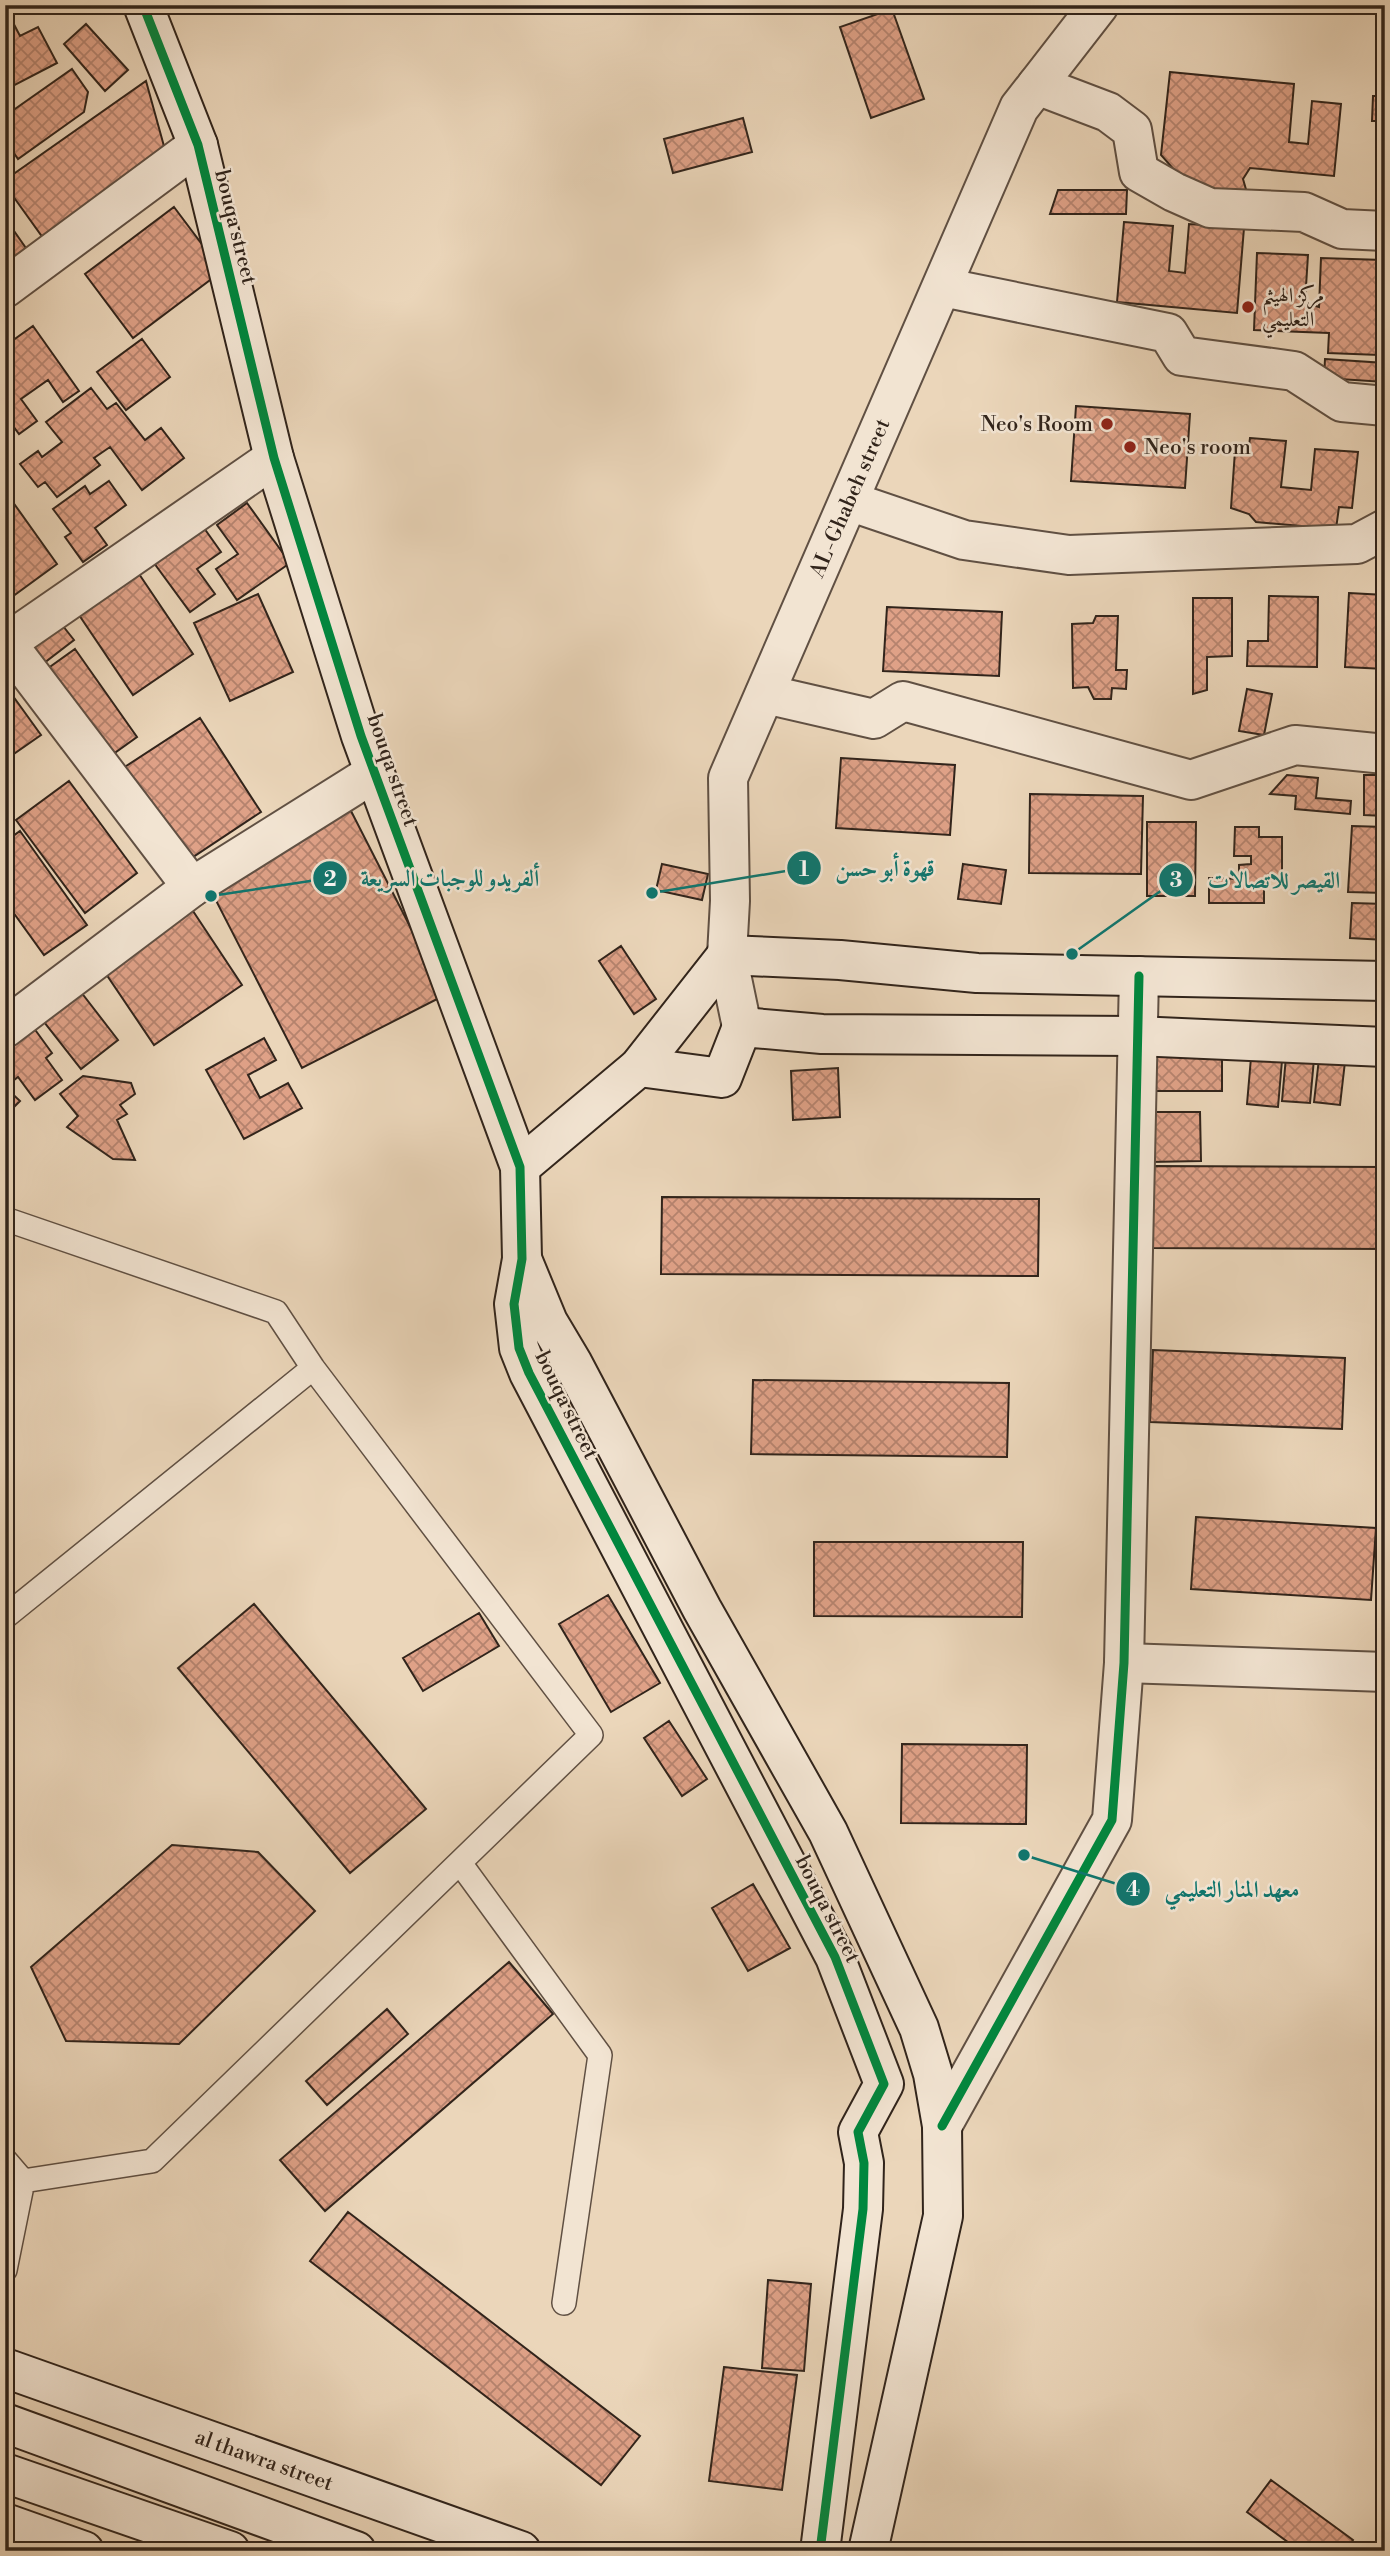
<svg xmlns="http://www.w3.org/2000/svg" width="1390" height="2556" font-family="'Libre Bodoni',Amiri,serif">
	<defs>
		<pattern id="building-cross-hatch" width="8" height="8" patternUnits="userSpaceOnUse" patternTransform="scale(1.75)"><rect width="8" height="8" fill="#dfa187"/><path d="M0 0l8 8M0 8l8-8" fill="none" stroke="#b5836e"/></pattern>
	</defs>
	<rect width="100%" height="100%" fill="#ebd6ba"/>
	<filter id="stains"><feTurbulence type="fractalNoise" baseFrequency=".00286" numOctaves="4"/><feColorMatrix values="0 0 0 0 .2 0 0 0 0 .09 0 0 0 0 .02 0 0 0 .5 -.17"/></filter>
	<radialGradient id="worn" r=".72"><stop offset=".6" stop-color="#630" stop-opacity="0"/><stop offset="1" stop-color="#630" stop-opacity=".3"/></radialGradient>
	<path fill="url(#building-cross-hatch)" stroke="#31241b" stroke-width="2" d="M5,7L20,36L38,27L57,63L9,88L5,80Z
		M892,9L924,99L871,118L840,27Z
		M86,24L128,70L105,91L64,44Z
		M72,69L88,92L84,112L18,159L5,140V116Z
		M1170,72L1294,84L1289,142L1308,144L1312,101L1341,104L1334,176L1250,168L1243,179L1247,193L1185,190L1177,173L1161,155Z
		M146,81L167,157L46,242L5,185V180Z
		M1373,96H1385V121H1372Z
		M743,118L752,152L673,173L664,139Z
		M1058,190H1127L1126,214H1050Z
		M174,207L222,271L133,338L85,274Z
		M5,218L28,251L5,267Z
		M1124,222L1173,226L1169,271L1185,273L1189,224L1244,228L1237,313L1117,302Z
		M1257,253L1308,255L1305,302L1319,307L1321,258L1383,260L1379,355L1328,353L1329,333L1254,330Z
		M1383,289H1385V353H1380Z
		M33,326L79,391L63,402L48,380L21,399L37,421L19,434L5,415V346Z
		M142,339L170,377L126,410L97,372Z
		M1325,359L1385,363V382L1324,378Z
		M91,388L107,409L116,403L145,440L161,428L184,458L142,490L110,447L94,458L100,465L57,497L45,482L38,487L20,464L38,451L42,457L62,442L46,422Z
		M1076,406L1190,414L1185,488L1071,481Z
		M1250,438L1286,441L1281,487L1311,490L1315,449L1358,452L1352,508L1339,507L1336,529L1256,522L1249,514L1231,508L1235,451L1249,446Z
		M109,481L126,505L95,528L107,545L83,562L65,537L71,533L53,509L85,486L90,494Z
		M5,491L57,564L5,602Z
		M247,503L290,563L237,600L216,569L238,554L217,525Z
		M204,528L221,552L197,569L215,594L190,612L154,563Z
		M135,568L193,654L133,695L75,609Z
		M1349,593L1385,595V669L1345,667Z
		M258,594L293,672L230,701L194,623Z
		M1269,596L1318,597L1317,667L1247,666L1248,641H1268Z
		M1193,598H1232V656L1207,657V690L1193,694Z
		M887,607L1002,612L999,676L883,671Z
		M1096,616H1118L1116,670H1127L1126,689L1112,688L1111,699H1094L1088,687L1073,688L1072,624L1093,623Z
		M59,621L74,640L44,663L29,644Z
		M75,649L137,737L102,762L40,674Z
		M5,685L41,735L5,760Z
		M1247,689L1272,694L1264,735L1239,731Z
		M200,718L261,812L178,867L117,772Z
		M841,758L955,765L950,835L836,828Z
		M1287,775L1318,778L1316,798L1351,801L1350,814L1295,809L1296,796L1270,794Z
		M1364,775H1385V816L1364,815Z
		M69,781L137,873L85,913L16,820Z
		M1030,794L1143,796L1141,874L1029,873Z
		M350,809L445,995L302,1068L207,883Z
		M1147,822H1196L1195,896H1147Z
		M1352,826L1385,827V893L1348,892Z
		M1235,827H1259V837H1282V878L1264,877V903H1209V878L1239,879V865L1251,864V856H1234Z
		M20,831L87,925L44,955L5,901V842Z
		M662,864L708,874L702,900L656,890Z
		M963,864L1006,870L1001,904L958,899Z
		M1352,903L1385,904V940L1350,938Z
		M191,908L242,985L154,1045L102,968Z
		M621,946L656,999L634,1014L599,961Z
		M74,983L118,1040L81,1069L37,1013Z
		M28,1020L52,1053L46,1058L62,1080L35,1100L18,1077L9,1084L5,1078V1036Z
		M264,1038L276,1060L248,1075L260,1098L288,1083L302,1108L244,1139L206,1070Z
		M1252,1046L1283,1049L1278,1107L1247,1104Z
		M1287,1046L1315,1048L1310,1103L1282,1101Z
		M1155,1048H1222V1091H1155Z
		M1320,1050L1346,1053L1340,1105L1314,1102Z
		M838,1068L840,1117L793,1120L791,1071Z
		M83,1076L131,1083L135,1094L120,1105L127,1114L117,1120L135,1160L113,1159L67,1127L78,1116L60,1094Z
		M5,1087L20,1101L5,1116Z
		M1150,1112H1200L1201,1161L1150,1162Z
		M1151,1166L1385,1167V1249L1150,1248Z
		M662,1197L1039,1199L1038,1276L661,1274Z
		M1153,1350L1345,1358L1342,1429L1150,1422Z
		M753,1380L1009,1383L1007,1457L751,1454Z
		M1196,1517L1376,1528L1371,1600L1191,1589Z
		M814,1542H1023L1022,1617L814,1616Z
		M608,1595L660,1683L611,1712L559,1624Z
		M254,1604L426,1809L350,1873L178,1668Z
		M479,1613L499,1646L423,1691L403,1658Z
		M669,1721L707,1779L682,1796L644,1738Z
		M902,1744L1027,1745L1026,1824L901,1823Z
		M172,1845L258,1852L315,1911L179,2044L66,2041L31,1967Z
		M753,1884L790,1948L748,1971L712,1908Z
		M509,1962L553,2014L325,2211L280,2160Z
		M387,2009L408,2034L327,2105L306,2081Z
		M348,2212L640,2436L601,2485L310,2261Z
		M768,2280L811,2284L804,2371L762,2368Z
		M724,2367L797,2375L782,2490L709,2481Z
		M1271,2480L1353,2540L1346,2551H1300L1247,2512Z"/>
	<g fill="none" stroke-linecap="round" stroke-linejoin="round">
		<defs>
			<path id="lane" d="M5,1219L276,1312L313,1368L591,1735L152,2161L23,2181
				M5,1617L313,1368
				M460,1863L600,2055L564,2303
				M5,2160L23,2181L5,2270"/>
			<g id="street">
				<path d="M1037,85L1108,112L1132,130L1139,172L1174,192L1210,208L1304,212L1342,229L1385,231"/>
				<path d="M942,287L1168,333L1182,356L1294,371L1342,402L1385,406"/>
				<path d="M5,288L198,145"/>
				<path d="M849,501L964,540L1069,555L1357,544L1385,529"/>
				<path d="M5,641L192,887"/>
				<path d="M5,644L274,458"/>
				<path d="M765,694L874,719L903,701L1191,780L1295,745L1385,754"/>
				<path id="s1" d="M742,1027L727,955L730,901L728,778L1019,108L1099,5"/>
				<path d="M5,1028L192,887L374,773"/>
				<path d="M1124,1663L1385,1672"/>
				<path d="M942,2126L1112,1820L1124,1663L1139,976"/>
			</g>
			<g id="secondary">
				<path d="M143,5L198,145L274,458L361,736L520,1167L522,1259L514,1304L519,1348L529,1373L835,1957L884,2084L858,2132L864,2163L863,2209L820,2551"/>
				<path d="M639,1067L722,1078L742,1027L822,1034L1136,1036L1385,1047"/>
				<path d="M520,1167L639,1067L727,955L840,960L977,973L1385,981"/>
				<path d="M522,1259L548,1322L573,1364L702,1609L828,1832L919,2028L933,2074L942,2126L943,2216L868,2551"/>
				<path id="s2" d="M5,2368L521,2551"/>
				<path d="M5,2423L356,2551"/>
				<path d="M5,2473L230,2551"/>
				<path d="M5,2523L84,2551"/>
			</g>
		</defs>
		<use href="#lane" stroke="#605043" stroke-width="26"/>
		<use href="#street" stroke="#605043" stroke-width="42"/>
		<use href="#secondary" stroke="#31241b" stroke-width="42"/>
		<use href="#lane" stroke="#f2e4d2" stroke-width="23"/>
		<use href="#street" stroke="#f2e4d2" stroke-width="38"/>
		<use href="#secondary" stroke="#f2e4d2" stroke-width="38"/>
		<defs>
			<path id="cycleway" d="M143,5L198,145L274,458L361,736L520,1167L522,1259L514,1304L519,1348L529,1373L835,1957L884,2084L858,2132L864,2163L863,2209L820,2551
				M942,2126L1112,1820L1124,1663L1139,976"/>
		</defs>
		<use href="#cycleway" stroke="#f2e4d2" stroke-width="13"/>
		<use href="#cycleway" stroke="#00873e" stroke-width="9"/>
	</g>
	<g fill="#8f2418" stroke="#f2e4d2" stroke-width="2.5">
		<circle cx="1248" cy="307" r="7"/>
		<circle cx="1107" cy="424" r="7"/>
		<circle cx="1130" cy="447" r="7"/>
	</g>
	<g text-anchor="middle" stroke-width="5" stroke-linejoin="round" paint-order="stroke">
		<g font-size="21" fill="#31241b" stroke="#f2e4d2">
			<text transform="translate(236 227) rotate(76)" y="7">bouqa street</text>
			<text dy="7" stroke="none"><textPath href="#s1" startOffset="556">AL-Ghabeh street</textPath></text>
			<text transform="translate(393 770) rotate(71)" y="7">bouqa street</text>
			<text transform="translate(567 1405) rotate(64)" y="7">bouqa street</text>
			<text transform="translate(828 1909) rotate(63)" y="7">bouqa street</text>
			<text dy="7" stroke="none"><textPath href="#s2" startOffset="275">al thawra street</textPath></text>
		</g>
		<g font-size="21" fill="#31241b" stroke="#f2e4d2" text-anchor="start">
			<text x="1262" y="302">مركز الهيثم<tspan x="1262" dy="24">التعليمي</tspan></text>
			<text x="1093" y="431" text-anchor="end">Neo's Room</text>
			<text x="1144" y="454">Neo's room</text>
		</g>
	</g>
	<path fill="none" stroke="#0f766e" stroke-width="2.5" d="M652 893L804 868M211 896L330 878M1072 954L1176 880M1024 1855L1133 1889"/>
	<g fill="#0f766e" stroke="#f2e4d2" stroke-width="2.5">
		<circle cx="652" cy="893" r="7"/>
		<circle cx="211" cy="896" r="7"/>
		<circle cx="1072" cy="954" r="7"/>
		<circle cx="1024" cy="1855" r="7"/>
		<circle cx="804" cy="868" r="18"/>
		<circle cx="330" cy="878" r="18"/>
		<circle cx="1176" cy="880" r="18"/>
		<circle cx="1133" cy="1889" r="18"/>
	</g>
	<g font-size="21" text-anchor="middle" font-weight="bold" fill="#fff">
		<text x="804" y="876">1</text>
		<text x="330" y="886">2</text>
		<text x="1176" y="887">3</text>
		<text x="1133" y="1896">4</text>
	</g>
	<g font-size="23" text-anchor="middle" font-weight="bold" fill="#0f766e" stroke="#f2e4d2" stroke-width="5" stroke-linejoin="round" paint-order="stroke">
		<text x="885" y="876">قهوة أبو حسن</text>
		<text x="450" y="886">ألفريدو للوجبات السريعة</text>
		<text x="1274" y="888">القيصر للاتصالات</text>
		<text x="1232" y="1897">معهد المنار التعليمي</text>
	</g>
	<rect width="1390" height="2556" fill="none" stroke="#ebd6ba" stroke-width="28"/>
	<rect x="7" y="7" width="1376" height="2542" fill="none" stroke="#31241b" stroke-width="3.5"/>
	<rect x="14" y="14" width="1362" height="2528" fill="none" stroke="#31241b" stroke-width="2"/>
	<rect width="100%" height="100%" filter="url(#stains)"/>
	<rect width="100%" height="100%" fill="url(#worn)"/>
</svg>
